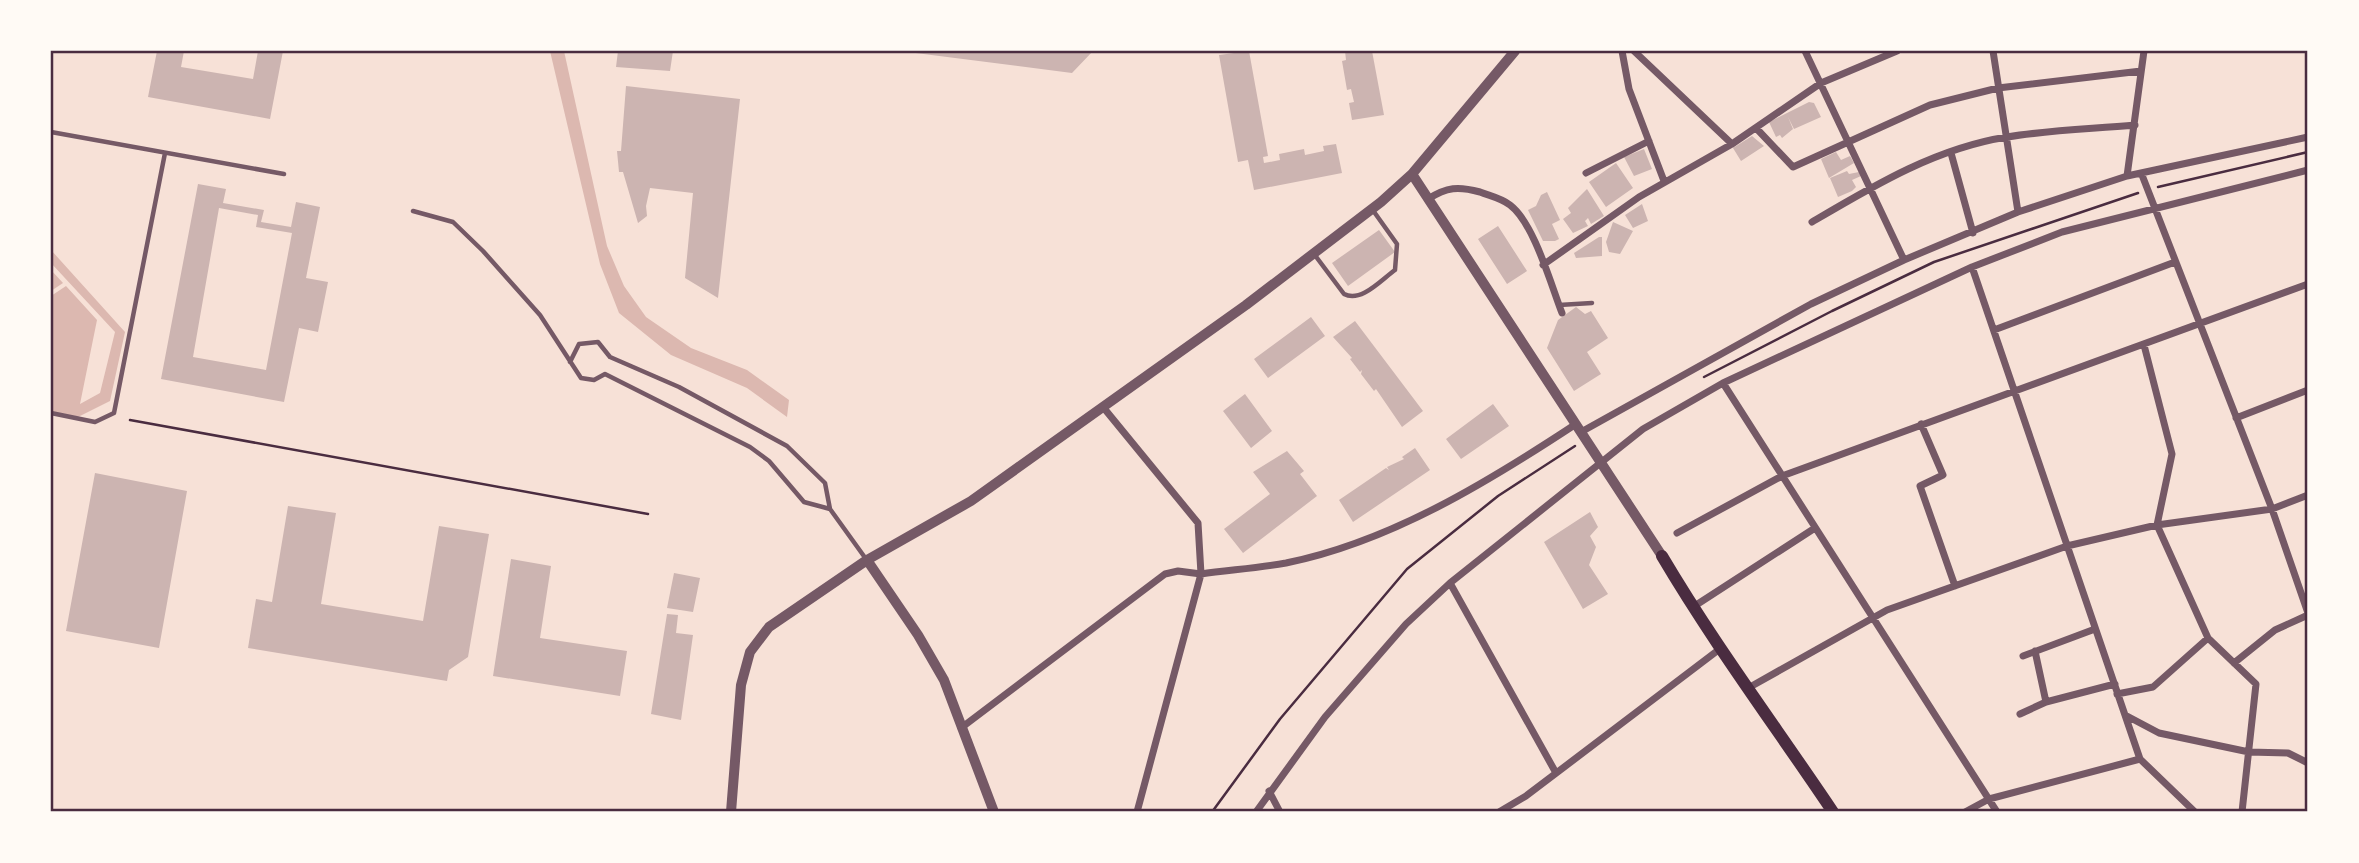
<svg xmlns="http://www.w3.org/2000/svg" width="2359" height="863" font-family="'Noto Sans',sans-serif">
	<rect width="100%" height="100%" fill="#f7e1d7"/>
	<path fill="#dcb8b0" d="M550,51H564L607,246L624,286L646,317L691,348L747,370L789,400L787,417L747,388L671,355L619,313L600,264Z
		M51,250L125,332L110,401L76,418L51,411Z"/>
	<path fill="#f7e1d7" d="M51,263L115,332L100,393L80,404L97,320L66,286L51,296V291L63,283L51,270Z"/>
	<path fill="#ccb4b1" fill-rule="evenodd" d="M157,51H184L181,67L253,79L258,51H283L270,119L148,97Z
		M618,51H673L670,71L616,67Z
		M900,51H1093L1072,73Z
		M1249,51L1268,156L1263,157L1264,163L1280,160L1279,154L1304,149L1305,155L1324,151L1323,146L1336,144L1342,173L1254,190L1248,160L1238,162L1219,55Z
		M1345,51H1372L1384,115L1352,120L1349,103L1354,102L1351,89L1347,90L1342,61L1346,60Z
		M626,86L740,99L718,298L685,278L693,193L650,188L646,206L647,216L638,223L623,172H619L617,151H621Z
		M1809,102L1814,103L1821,117L1794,129L1788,117L1793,129L1782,138L1780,135L1776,137L1769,122Z
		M1752,136L1764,146L1741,161L1733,148Z
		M1644,149L1652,169L1634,176L1624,157Z
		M1836,152L1841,160L1850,156L1854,163L1829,178L1821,159Z
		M1616,163L1633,188L1606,207L1589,182Z
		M1847,171L1849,174L1859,172L1861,176L1852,180L1856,187L1852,191L1838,197L1830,178Z
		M198,184L226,189L223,203L264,210L261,222L291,227L296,202L320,207L306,278L328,282L318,332L299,328L284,402L161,379ZM219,208L258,215L256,227L292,233L266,370L193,357Z
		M1587,189L1604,216L1591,224L1588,218L1585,221L1588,226L1573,233L1563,219L1571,213L1568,208Z
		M1547,192L1560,220L1552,224L1559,239L1555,241H1543L1528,210L1536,206L1541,195Z
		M1642,204L1648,221L1633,228L1625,215Z
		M1613,222L1633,231L1620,254L1609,252L1606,242Z
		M1498,226L1527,271L1507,284L1478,239Z
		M1379,230L1395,252L1348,286L1332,263Z
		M1599,237H1602V256L1576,258L1574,253Z
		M1576,307L1585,314L1591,311L1608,338L1587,352L1601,374L1574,391L1547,348L1558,320Z
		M1311,317L1325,336L1268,378L1254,359Z
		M1355,321L1423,411L1402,427L1376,389L1374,391L1361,374L1362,370L1360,372L1350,359L1352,358L1333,337Z
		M1245,394L1272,431L1251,448L1223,411Z
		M1493,404L1509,426L1461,459L1446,439Z
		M1415,448L1430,470L1353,522L1339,500L1386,468L1389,470L1387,467L1404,459L1402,457Z
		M1287,451L1304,471L1300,474L1317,496L1243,553L1224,529L1270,494L1253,472Z
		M95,473L187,491L159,648L66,631Z
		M288,506L336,513L321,604L423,621L439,526L489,534L468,657L449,670L447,681L248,648L256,599L272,602Z
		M1590,512L1598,527L1590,536L1596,547L1589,565L1608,594L1583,609L1544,542Z
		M511,559L551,566L540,638L627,651L620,696L493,676Z
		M674,573L700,578L693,612L667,608Z
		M667,614L678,615L676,633L693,635L681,720L651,714Z"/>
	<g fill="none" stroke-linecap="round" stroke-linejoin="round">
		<path stroke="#4a2c40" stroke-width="2.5" d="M2158,187L2308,152
			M1704,377L1832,311L1934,262L2138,193
			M130,420L648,514
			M1212,812L1280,719L1407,569L1498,496L1575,446"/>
		<path stroke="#755966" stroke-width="4.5" d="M51,132L284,174
			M413,211L453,222L483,251L540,315L581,378L594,380L605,374L750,447L769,461L804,502L830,509
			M1314,254L1344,294C1361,303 1381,280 1395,270L1397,244L1372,209
			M1559,305L1592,303
			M570,362L579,344L598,342L610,357L679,387L787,446L825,483L830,509L866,559
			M51,413L95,422L114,413L165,153"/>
		<path stroke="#755966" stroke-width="7" d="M1622,51L1629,89L1664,181
			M1634,51L1732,144
			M1805,51L1904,260
			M1993,51L2018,212
			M1756,128L1793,167L1930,105L1998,88L2141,71
			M1951,153L1973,233
			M1586,173L1649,141
			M2142,175L2272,509L2308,613
			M2127,176L2144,51
			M1428,199C1447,187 1458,186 1480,192C1490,196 1501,198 1510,205C1534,223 1551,285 1562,313
			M1812,222C1873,186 1936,148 2007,137C2049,130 2092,129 2135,125
			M1543,265L1639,197L1732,144L1821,83L1897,51
			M1972,267L2140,759L2195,812
			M1994,330L2175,262
			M2144,345L2172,454L2157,525L2208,638L2256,684L2242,812
			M1723,383L1997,812
			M2236,418L2308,390
			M1921,424L1943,475L1920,486L1955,586
			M1581,432L1811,304L1904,260L2018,212L2127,176L2308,137
			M1677,533L1782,476L2308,284
			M1450,583L1556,773
			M1693,607L1815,528
			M2035,651L2046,702
			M2023,656L2095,629
			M2234,663L2275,630L2308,615
			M1750,687L1887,610L2067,546L2157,525L2272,509L2308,495
			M2117,694L2153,687L2208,638
			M2020,714L2046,702L2115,684
			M2125,715L2159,733L2249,752L2288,753L2308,763
			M961,728L1165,574L1178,571L1201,574L1198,523L1103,407
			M1269,791L1280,812
			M1137,812L1201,574C1229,570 1258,568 1286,563C1390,542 1488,482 1576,424
			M1256,812L1325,717L1406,624L1450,583L1643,429L1723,383L1972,267L2062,232L2308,170
			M1499,812L1526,796L1721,648
			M1965,812L1989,799L2140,759"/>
		<path stroke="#755966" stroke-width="10" d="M1412,174L1662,556
			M867,560L918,635L944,680L994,812
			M731,812L741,685L750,652L769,627L867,560L971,501L1246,305L1381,202L1412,174L1515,51"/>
		<path stroke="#4a2c40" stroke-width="12" d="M1662,556C1714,644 1776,727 1833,812"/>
	</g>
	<rect width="2359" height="863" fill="none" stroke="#fffaf5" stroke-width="105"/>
	<rect x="52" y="52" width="2254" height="758" fill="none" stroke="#4a2c40" stroke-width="2.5"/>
</svg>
